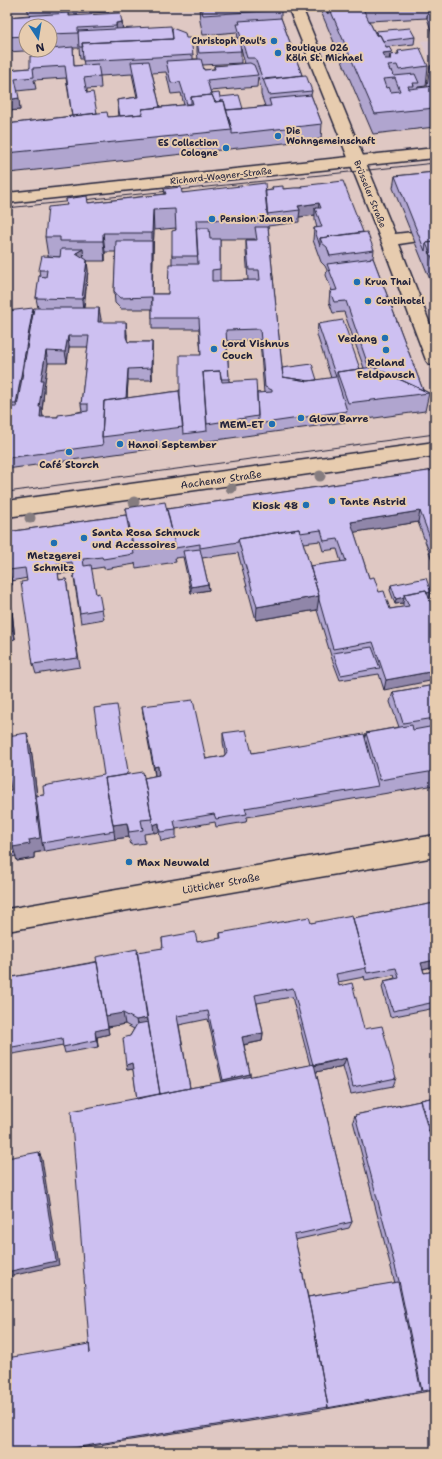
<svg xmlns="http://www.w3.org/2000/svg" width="442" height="1459" font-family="'Shantell Sans',sans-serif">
	<rect width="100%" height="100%" fill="#dfc8c3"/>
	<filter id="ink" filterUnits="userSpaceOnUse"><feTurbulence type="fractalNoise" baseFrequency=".025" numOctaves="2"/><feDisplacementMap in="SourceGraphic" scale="8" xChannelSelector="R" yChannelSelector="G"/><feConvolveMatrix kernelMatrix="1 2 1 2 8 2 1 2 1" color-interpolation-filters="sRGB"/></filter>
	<g filter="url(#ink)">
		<path fill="#dac6d1" d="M435,40V73L421,41Z"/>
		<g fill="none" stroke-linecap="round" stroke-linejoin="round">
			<defs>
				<path id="minor" d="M288,7H302L395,234L413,232L419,233L421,237L419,241L399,244L435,337V366L429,364L426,360L384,248Z
					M435,835V857L7,931V909Z"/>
				<path id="major" d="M435,148V158L7,203V193Z
					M435,442V456L7,517V501Z"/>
			</defs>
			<use href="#minor" stroke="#22223b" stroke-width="3"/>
			<use href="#major" stroke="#22223b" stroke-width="3"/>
			<use href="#minor" fill="#e7ccaf" fill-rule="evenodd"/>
			<use href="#major" fill="#e7ccaf" fill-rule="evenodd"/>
			<path stroke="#22223b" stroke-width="1" d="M7,208L435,163
				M7,492L435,434"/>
		</g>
		<g fill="#857c7f">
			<circle cx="320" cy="476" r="5.5"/>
			<circle cx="231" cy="488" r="5.5"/>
			<circle cx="134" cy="502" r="5.5"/>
			<circle cx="30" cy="518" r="5.5"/>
		</g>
		<path fill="#b0a5cf" stroke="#22223b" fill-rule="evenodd" d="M27,7H108L109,12L69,14V16L122,22L123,29L172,32L186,38L193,55V59H198L197,52V41L238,38L237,32L203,35L200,21L199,7H231L281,10V18L302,75L312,91L311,95L322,124L321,139L9,173V172V173H7V124L72,116L66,78L34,80L36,89L17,91L20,110L7,111V70L30,68L41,56L40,50L7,52V17L29,15ZM26,26H50V50H26ZM73,48H79L80,59H83L84,65L74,66ZM241,48L245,64L214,66V69L204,70L202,65L241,63ZM166,72L171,94L181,93L184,105L160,107L152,73ZM132,74L137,97L117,100L119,116L108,117L97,113L87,93V89L101,88L100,76ZM258,77L261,88V95L265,106L243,109L220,97L211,94L210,91L257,87Z
			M126,7H185L126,10Z
			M319,7H428L427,18L369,21L375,33L376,31L415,37L414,44L386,47L391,55L398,54V51L428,66L426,86L418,87V88L428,87L427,86L430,66L435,65V127L373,134Z
			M428,7H435V33H432L427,18Z
			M435,172V292L393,188L395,176Z
			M301,186L363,232L374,250L373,258L423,390L429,393L425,411L7,469V311L33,313L38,308L36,298L40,276L39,270L60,257L48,256L45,237L67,205L66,199L88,203L165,194L164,189L182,193L265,191L272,190V187L283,189L301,188ZM315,215V220L317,228H314L313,240L321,262L325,266L327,270L326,275L332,291H330L329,302L333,313L344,312L364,368L360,369L318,324L317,335L331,378L317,380L282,368L268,227V226L299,222V217ZM176,228L172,256V264L168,294H152L153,253L154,230ZM220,239H255V240H246V252L248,280L220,281ZM105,252H116L114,291L115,303L121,309H152V329H199L201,355L179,391L127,398L128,380H152V342H128L127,339V334L100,322L101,319L84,308L88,271L87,261H105ZM260,340L264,393H257L229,381L227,341ZM69,347H88L81,404L82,411L58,417H43L42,410L44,391V387L48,363H67Z
			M435,470V568L418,522L354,532L369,578L390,609L403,607V603L395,604L390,590L391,585L430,598H429L384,690L379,674L340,680L332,659L317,610L256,620L238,553L202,558L208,584L209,590L191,593L183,557L175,558L176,562L136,568L135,563V564L104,569V567L91,569L96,594L102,609L104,619L81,623L73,572L58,574L59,580L66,579L80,667L36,674L33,664L27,578L12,581V585L9,586L10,592L15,639L7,641V532L126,515V508L167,509ZM320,541L323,551L337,549L341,562L310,566L303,543Z
			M435,685V785L247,817L246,822L216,827L215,822L176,829V838L161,841L159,832L144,834L145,843L131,845L129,837L115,839V837V839L34,853V858L17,861L16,856L7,858V791L11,790L31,748L37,796L44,795L129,774L144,778L159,775L155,776L143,715L142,706L206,759L224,756L225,754L223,742V733L252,753L365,739L366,733L399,727L390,702L393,692Z
			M435,903V966L423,969L424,973L435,971V1008L390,1017L382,987L384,981L395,978L394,975L365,980L364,976V977L338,982L339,986L364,1029L396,1078L393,1086L351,1094L343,1066L316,1072L352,1222L349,1228L295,1240L308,1297L395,1283L353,1121L355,1115L420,1101L421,1100L435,1097V1390L326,1409L55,1452H7L90,1345L137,1099L133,1069L127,1070L130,1036L134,1029L125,1024L108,1027L107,1023L109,1034L97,1037L98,1047L65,1053L63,1045L7,1055V978L138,954L163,948L162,938L197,942L220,939V933L311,923L353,918ZM292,997L310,1065L250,1077V1074L244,1045L262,1041L263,1033L257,1003ZM208,1019L222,1082L190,1088L179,1025Z"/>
		<path fill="#9086a9" stroke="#22223b" d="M122,22L123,37L117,38L116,23Z
			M392,52L391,57L390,55L388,66L382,53Z
			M19,98L20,110L7,111V100Z
			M319,203L318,214L315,208V215L299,217L300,210L298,206Z
			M153,210L154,230L153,253L152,305V233Z
			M103,233L105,252V261L103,241Z
			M83,249L84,260L76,253Z
			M87,260L88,271L83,311L82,299Z
			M33,308L35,323L19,418L16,404Z
			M99,308L101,319L99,334L98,322Z
			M126,322L127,334V348L126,337Z
			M68,336L69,347L67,363L65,352Z
			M152,342V380L151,368Z
			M46,351L48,363L44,387V391L42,410L43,418L42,428L39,407L41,380Z
			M128,369V380L126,417L125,406Z
			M420,511L418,522L350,533L351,522Z
			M9,570L12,581V585Z
			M8,582L10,592L15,639L13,630Z
			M208,584L209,590L191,593V587Z
			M431,592L430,598L408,602L406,597Z
			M319,596L317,610L256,620L257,607Z
			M404,597L403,603L395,604L396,599Z
			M435,671V680L384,690L386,680Z
			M27,733L31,748L43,843H42L44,851L34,853V858L17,861L13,847L29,840Z
			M158,766L159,775L155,776L154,767Z
			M127,823L129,837L115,839L113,825Z
			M159,823V832L154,833L153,825Z
			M435,960V966L418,970L421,963Z
			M97,962L123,1013L125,1024L108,1027L107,1023L109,1034L97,1037L98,1047L95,1031Z
			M147,1018L161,1101L138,1031L136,1020Z
			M263,1033L262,1041L242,1045V1037Z
			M346,1058L343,1066L312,1073L314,1066Z
			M132,1063L134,1069L127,1070L126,1065Z
			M250,1074V1082L223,1087V1080Z
			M39,1152L42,1159L59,1265L7,1277V1272Z"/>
		<path fill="#cdc0f1" stroke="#22223b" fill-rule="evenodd" d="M201,7H280L281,10L203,15Z
			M325,7H328V14Z
			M329,7H362L376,35H380L386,47H389L392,52L382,53L385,59H391L390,55L399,54L398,51L420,48L428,66L399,70L397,65L388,66L390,71L392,70L394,76L415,74L419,83H413L414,86H408L409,89L435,86V108L375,114ZM395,78L400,91L391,92L389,87L386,88L383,79Z
			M362,7H411L363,10Z
			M429,7H435V21H434Z
			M69,13V16L120,13L122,22L116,23V26L78,28V33L50,34V26H26V36L7,37V17Z
			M281,18L302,75L263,80L255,58H247L237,24H240L239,21Z
			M171,26L173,39L82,43L83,47H79L78,31Z
			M172,28L185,33L186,38H191L193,55L83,61L82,43L173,39Z
			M410,28L415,37L383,41L380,35H376H377L376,31Z
			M239,38L241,51L199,53L197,41Z
			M73,47L74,66L98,64L100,76L84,78L87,93L93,92L97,113L72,116L65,66L33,68L34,77L15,79L19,98L7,100V70L30,68V56H41L40,50H50V49Z
			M201,59L204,70L215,69L214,66L250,63L254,65L258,75L207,80L211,94L219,93L221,101L215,102L212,95L191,97V104H187L180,82L171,83L166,61Z
			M149,61L160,107L142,109V114L120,116L117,100L138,97L131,62Z
			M435,65V77L430,66Z
			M306,75L312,91L269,95L263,79Z
			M212,95L215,102L224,101L232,130L7,153V124L107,112L108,117L143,114L142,109L193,104L191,97Z
			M239,95L243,109L226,110L224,101H221L220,97Z
			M311,95L322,124L232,134V130L226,110L271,106L269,99Z
			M435,172V242L426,243L425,251L395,176Z
			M343,181L363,232L320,238V246L314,228L322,227L315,208H321L319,203L298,206L300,210L267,214L265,191L273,190L272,187L283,186V189L294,188H302L301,186Z
			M265,183L268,219L196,220L198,256H172V231L176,230L175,209L153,210L152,233H103V241H60V237H45L48,207L67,205L66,199L87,196L88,203L166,194L164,189L181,187L182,193Z
			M255,227H268L283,377L308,381L336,377L318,324L343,320L360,369L337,372V379L347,411L258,424V416L257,393L272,392V390L265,387L260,329L226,330L229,379H221L220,371L203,372L207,431L183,434L180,395V355H201L199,318H152V297L120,298L114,291L116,241H152V294H168L169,264H198L196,228H209L210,239H220V269L212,270V281L260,280L259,270H249L246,240H257Z
			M367,232L374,250L330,256L327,247L322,243L320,238Z
			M435,242V265L426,243Z
			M61,249H83L76,253L87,260L82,299L36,298L39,276L46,277L47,270H39L42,256L60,257Z
			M373,258L423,390L373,367L369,368L346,301L334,302L330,291L337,290L327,264Z
			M33,308L16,404H7V311Z
			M34,308H99L98,322H126V337L128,342H152L151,368L128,369L126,398L104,401L102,437L103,445L7,458V407H17ZM68,336H89L81,404H88V411L58,415V417H40L41,407H39L43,380H41L46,351L65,352Z
			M312,364L317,380L308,381L283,377L282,368Z
			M373,367L429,393L348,403L337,372Z
			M220,371L222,382L256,380L258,416L207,424L203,372Z
			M179,391L183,427L102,437L104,401Z
			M435,470V551L420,511L351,522L369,578L374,577L379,592L384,591L390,609L409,606L404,594L426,590L435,614V671L386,680L373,642L333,649L319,600V596L310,566L346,561L338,539L324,541L321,530L300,533L299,529L238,539V542L200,548V544L175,548V544L167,509Z
			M165,502L175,544L134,550L126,508Z
			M126,515L134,554L103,559L102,557L83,559L84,566L91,565L96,594L99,593L102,609L80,613L72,562L57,564L59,580L66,579L78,658L33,664L21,582L27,581L25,568L9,570L10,575L7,576V532Z
			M299,529L319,596L257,607L238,539Z
			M200,549L208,584L191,587L183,551Z
			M426,578L431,592L427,593L426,590L404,594V597L396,599L391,585Z
			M7,582H8L13,630L7,631Z
			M372,647L380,668L341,675L333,653Z
			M435,685V718L403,723L393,692Z
			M193,700L206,759L224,756L227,752L223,733L246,730L252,753L364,734L378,786L245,808L247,814L216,819L214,814L174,821L176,830L160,832L159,823L153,825L144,778L159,775L158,766L154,767L142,706Z
			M117,705L128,771L126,775L105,778L114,831L42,843L36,796L44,795L43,786L104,775L94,708Z
			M412,725L413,730L435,726V771L380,780L366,733Z
			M27,733L40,838L29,840L30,844L13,847V842L7,843V791L11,790L7,762V736Z
			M143,772L152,819L141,820L143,830L129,832L127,823L113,825L105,778Z
			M435,903V960L421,963L424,973L435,971V1002L393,1011L384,981L399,978L396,968L367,973L366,970V968L353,918Z
			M352,915L366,968L336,974L339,986L352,983L364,1029L382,1026L396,1078L353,1087L346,1058L314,1065H313L293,988L255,995L263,1033L242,1037L250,1074L223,1080L208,1011L177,1016L190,1088L160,1094L137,952L163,948L162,938L195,932L197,942L221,938L220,933L309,917L311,923Z
			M137,949L147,1018L136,1020L123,1013L106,1016L96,957Z
			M97,962L108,1028L95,1031L96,1040L63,1047L62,1038L7,1048V978Z
			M148,1022L160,1094L137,1099L132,1063L126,1065L123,1038L130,1036L137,1024Z
			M314,1064L352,1222L294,1235L311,1312L328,1407L48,1452H7V1358L89,1344L90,1353L71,1111Z
			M435,1097V1150L421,1100Z
			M420,1101L435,1153V1389L422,1391L399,1281L355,1115Z
			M39,1152L56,1261L7,1272V1158Z
			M398,1282L421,1391L327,1408L328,1407L311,1312L308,1297Z"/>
	</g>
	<g fill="#1f6fb2" stroke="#e7ccaf" stroke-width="1.5">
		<circle cx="274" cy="41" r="4"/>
		<circle cx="278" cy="53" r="4"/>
		<circle cx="278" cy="136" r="4"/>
		<circle cx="226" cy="148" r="4"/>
		<circle cx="212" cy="219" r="4"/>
		<circle cx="357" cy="282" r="4"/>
		<circle cx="368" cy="301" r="4"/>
		<circle cx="385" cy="338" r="4"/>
		<circle cx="214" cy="349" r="4"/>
		<circle cx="386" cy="350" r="4"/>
		<circle cx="301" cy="418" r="4"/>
		<circle cx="272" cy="424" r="4"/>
		<circle cx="120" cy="444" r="4"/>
		<circle cx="69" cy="452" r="4"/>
		<circle cx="332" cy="501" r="4"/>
		<circle cx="306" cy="505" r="4"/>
		<circle cx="84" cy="538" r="4"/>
		<circle cx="54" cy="543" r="4"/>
		<circle cx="129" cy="862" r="4"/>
	</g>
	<g text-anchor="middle" stroke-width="4" stroke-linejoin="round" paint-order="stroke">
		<g font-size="9" font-weight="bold" fill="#22223b" stroke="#e7ccaf" text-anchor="start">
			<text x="266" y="44" text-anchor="end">Christoph Paul's</text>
			<text x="286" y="51">Boutique 026<tspan x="286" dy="10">Köln St. Michael</tspan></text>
			<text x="286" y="134">Die<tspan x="286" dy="10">Wohngemeinschaft</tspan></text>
			<text x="218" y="146" text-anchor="end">ES Collection<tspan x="218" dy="10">Cologne</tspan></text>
			<text x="220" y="222">Pension Jansen</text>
			<text x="365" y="285">Krua Thai</text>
			<text x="376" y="304">Contihotel</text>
		</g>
		<g font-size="9" fill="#22223b" stroke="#e7ccaf">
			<text transform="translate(221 176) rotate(-6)" y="3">Richard-Wagner-Straße</text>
			<text transform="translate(370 194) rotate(68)" y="3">Brüsseler Straße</text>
		</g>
		<g font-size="10" font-weight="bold" fill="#22223b" stroke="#e7ccaf" text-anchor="start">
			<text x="377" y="342" text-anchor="end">Vedang</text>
			<text x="222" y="347">Lord Vishnus<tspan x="222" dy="12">Couch</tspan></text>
			<text x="386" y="366" text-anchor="middle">Roland<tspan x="386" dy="12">Feldpausch</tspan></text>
			<text x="309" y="422">Glow Barre</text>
			<text x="264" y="428" text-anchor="end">MEM-ET</text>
			<text x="128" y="448">Hanoi September</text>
			<text x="69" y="468" text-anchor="middle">Café Storch</text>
			<text x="340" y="505">Tante Astrid</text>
			<text x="298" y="509" text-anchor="end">Kiosk 48</text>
			<text x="92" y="536">Santa Rosa Schmuck<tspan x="92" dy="12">und Accessoires</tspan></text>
			<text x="54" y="559" text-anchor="middle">Metzgerei<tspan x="54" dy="12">Schmitz</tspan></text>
			<text x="137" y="866">Max Neuwald</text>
		</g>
		<g font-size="10" fill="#22223b" stroke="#e7ccaf">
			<text transform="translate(221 479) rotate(-8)" y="4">Aachener Straße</text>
			<text transform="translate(221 883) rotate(-10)" y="4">Lütticher Straße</text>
		</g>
	</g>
	<rect width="442" height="1459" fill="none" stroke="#e7ccaf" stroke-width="24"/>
	<rect x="12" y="12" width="418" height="1435" fill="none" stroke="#22223b" stroke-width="1.5" filter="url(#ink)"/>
	<g transform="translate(38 38) rotate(168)"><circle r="19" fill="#e7ccaf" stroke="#988881"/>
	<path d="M0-3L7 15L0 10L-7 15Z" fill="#1f6fb2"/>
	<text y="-6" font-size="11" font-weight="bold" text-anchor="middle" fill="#22223b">N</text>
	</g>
</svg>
